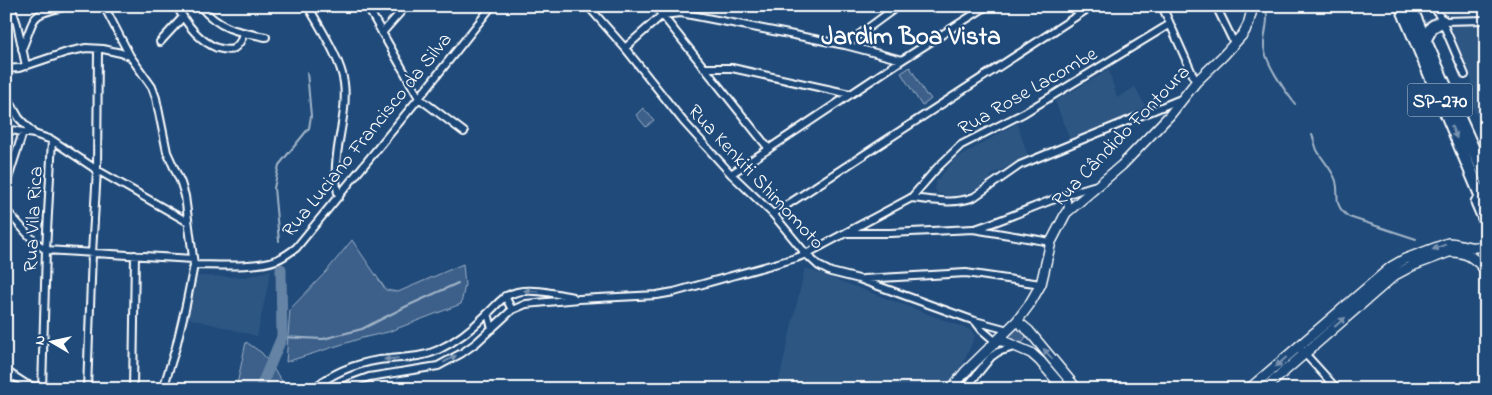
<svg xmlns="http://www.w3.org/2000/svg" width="1492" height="395" font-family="'Indie Flower',sans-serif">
	<rect width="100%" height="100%" fill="#1f4a7a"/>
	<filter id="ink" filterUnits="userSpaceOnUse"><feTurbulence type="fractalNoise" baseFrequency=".02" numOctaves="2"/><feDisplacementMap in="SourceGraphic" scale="10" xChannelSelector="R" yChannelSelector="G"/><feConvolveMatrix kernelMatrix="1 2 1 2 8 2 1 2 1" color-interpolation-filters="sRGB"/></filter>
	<g filter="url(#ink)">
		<path fill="#2e5683" d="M1450,24L1486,26V137L1465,89L1472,82Z
			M1109,70L1117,98L1135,87L1146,107L1070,140L1055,101Z
			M1017,123L1028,156L991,175L990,180L974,190L963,195L948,196L937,193L935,189L936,182L954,160Z
			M805,268L971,330L975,336L960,371L946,389H777Z
			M271,270L257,336L188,318L196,276L246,277Z"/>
		<path fill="#3c618b" stroke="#9eb0c5" d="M910,67L926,95H928L931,99L922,106L901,73Z
			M643,108L654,120L646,127L636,115Z
			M352,240L386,290L398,292L463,264L465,285L461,304L388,332L362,338L286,362L290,309L325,273Z
			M1018,326L1026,335L1024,341L1019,344L1007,338Z
			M246,342L262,353L282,381L280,389H236Z"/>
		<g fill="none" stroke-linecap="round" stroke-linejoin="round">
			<path stroke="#a3b5c8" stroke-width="2" d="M1265,6C1270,19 1264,32 1264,45C1264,61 1285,91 1295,104
				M1312,135C1314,139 1315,145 1317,150C1323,161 1332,169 1336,181C1340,197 1332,204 1349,217L1416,239
				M279,241L274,188L279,165L309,128L311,116L307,72
				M282,337L323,339L362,329L407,306L458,283"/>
			<path stroke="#6583a4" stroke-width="11" d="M260,389L282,337L281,269"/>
			<defs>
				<path id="street" d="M11,6L17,24L26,66
					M104,6L130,56
					M177,6C186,24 198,40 217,48C221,49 228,51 233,49C238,46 242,39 244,33
					M200,6C219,29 238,32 266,37
					M308,6C320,28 341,59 344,83C349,121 328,158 339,197
					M367,6L419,98L464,132
					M588,6L625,48L683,121L731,174L773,214L806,254L819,266L831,272L859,279L975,321L1008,330
					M655,6L769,149
					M878,6L893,9
					M1162,6L1196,82
					M1216,6L1234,43
					M1434,6L1442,21L1465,75
					M662,15L681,13L845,45L902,60
					M1442,21L1486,20
					M382,33L406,6
					M160,42L183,17
					M845,45L898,6
					M625,48L662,15
					M22,49C37,14 28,15 68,6
					M704,68H732L850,94
					M6,69L19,68L67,52L86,48L103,49L121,53L130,56L152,87L156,98L167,152L181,183L185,196L194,265L186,305L176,347L163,389
					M6,95L19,118L34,134
					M6,129L34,134L52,140L97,170L188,222
					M731,174L902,60L987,6
					M6,185L23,132
					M1061,197L1067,201L1068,210
					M911,198C932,200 954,205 974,197L1020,165L1181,99
					M6,210L34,241L46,250L193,259
					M773,214L1092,6
					M975,229C1016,216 1055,196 1097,185
					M846,233H890L973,229L1051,242
					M194,265C216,265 256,268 276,260C283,258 290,252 296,248L419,98L492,6
					M863,279L966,273L1041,284
					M505,296L512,310
					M488,313L492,329
					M975,321L982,330L995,341
					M1298,346L1337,389
					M6,371L26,384L42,389
					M323,381L325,389
					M6,386L12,376
					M42,389L46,250L52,140
					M87,389L92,253L97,170L98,49
					M133,389L135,255
					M313,389C332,373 354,364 379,360C398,357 419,359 438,350C457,341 473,328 487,314C497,305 503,295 517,292C534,288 556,294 573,297
					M336,389L369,377L438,366L462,353L476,343L512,310L526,304L579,299L657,295L674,292L796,258L806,254L911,198L937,168L961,145L1024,113L1170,24
					M965,389L991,357L998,352L1014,347"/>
				<path id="secondary" d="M1017,321L1029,331L1077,389
					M995,341H1003L1031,353L1040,361L1064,389
					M951,389L965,372L1017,321L1029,305L1041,284L1051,242L1066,213L1122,165L1170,115L1196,82L1223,56L1243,34L1248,25L1253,6
					M1249,389L1391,267L1405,259L1448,243C1463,243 1471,252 1486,244
					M1264,389L1395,275L1412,266L1449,252C1466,251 1475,258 1486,271"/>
				<path id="highway" d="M1401,6L1486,208
					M1410,6L1486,178
					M1425,40L1432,27L1442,21
					M1477,202L1486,223"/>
			</defs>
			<use href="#street" stroke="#fff" stroke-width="10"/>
			<use href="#secondary" stroke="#fff" stroke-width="12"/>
			<use href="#highway" stroke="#fff" stroke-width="15"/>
			<use href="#street" stroke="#1f4a7a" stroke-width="6"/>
			<use href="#secondary" stroke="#1f4a7a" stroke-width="9"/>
			<use href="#highway" stroke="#1f4a7a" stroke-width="11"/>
		</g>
		<defs><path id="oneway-solid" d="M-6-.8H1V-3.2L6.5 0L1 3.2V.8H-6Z" transform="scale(1.25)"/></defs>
		<g fill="#7992af">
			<use href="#oneway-solid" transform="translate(1454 132) rotate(67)"/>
			<use href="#oneway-solid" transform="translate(1439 247) rotate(159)"/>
			<use href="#oneway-solid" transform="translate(531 291) rotate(-177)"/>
			<use href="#oneway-solid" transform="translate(1340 322) rotate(-41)"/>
			<use href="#oneway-solid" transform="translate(1048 354) rotate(-131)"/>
			<use href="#oneway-solid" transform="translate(391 359) rotate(175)"/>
			<use href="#oneway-solid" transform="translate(450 359) rotate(-29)"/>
			<use href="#oneway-solid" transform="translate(1281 362) rotate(139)"/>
		</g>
	</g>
	<g text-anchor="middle" stroke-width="4.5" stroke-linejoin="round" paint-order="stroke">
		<rect fill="#1f4a7a" stroke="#bcc9d7" stroke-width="1" x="1407.5" y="83.5" width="65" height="33" rx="4"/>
		<g font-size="19" font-weight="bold" fill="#fff">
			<text x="1440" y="107">SP-270</text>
		</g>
		<g font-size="20" fill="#fff" stroke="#1f4a7a">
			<text transform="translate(1027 90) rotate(-30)" y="7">Rua Rose Lacombe</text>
			<text transform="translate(366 134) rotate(-51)" y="7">Rua Luciano Francisco da Silva</text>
			<text transform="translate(1120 135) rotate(-46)" y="7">Rua Cândido Fontoura</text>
			<text transform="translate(757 176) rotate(47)" y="7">Rua Kenkiti Shimomoto</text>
			<text transform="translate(32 219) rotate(-87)" y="7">Rua Vila Rica</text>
		</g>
		<g font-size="25" font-weight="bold" fill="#fff" stroke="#1f4a7a">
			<text x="911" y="44">Jardim Boa Vista</text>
		</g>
	</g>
	<rect width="1492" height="395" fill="none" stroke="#1f4a7a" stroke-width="25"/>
	<rect x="12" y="12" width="1467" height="370" fill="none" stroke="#fff" stroke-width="2" filter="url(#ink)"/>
	<g transform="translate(52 342) rotate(279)" stroke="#1f4a7a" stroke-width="4" paint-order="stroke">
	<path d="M0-4L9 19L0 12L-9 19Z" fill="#ffffff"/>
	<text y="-8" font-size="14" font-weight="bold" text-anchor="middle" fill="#ffffff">N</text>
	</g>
</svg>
